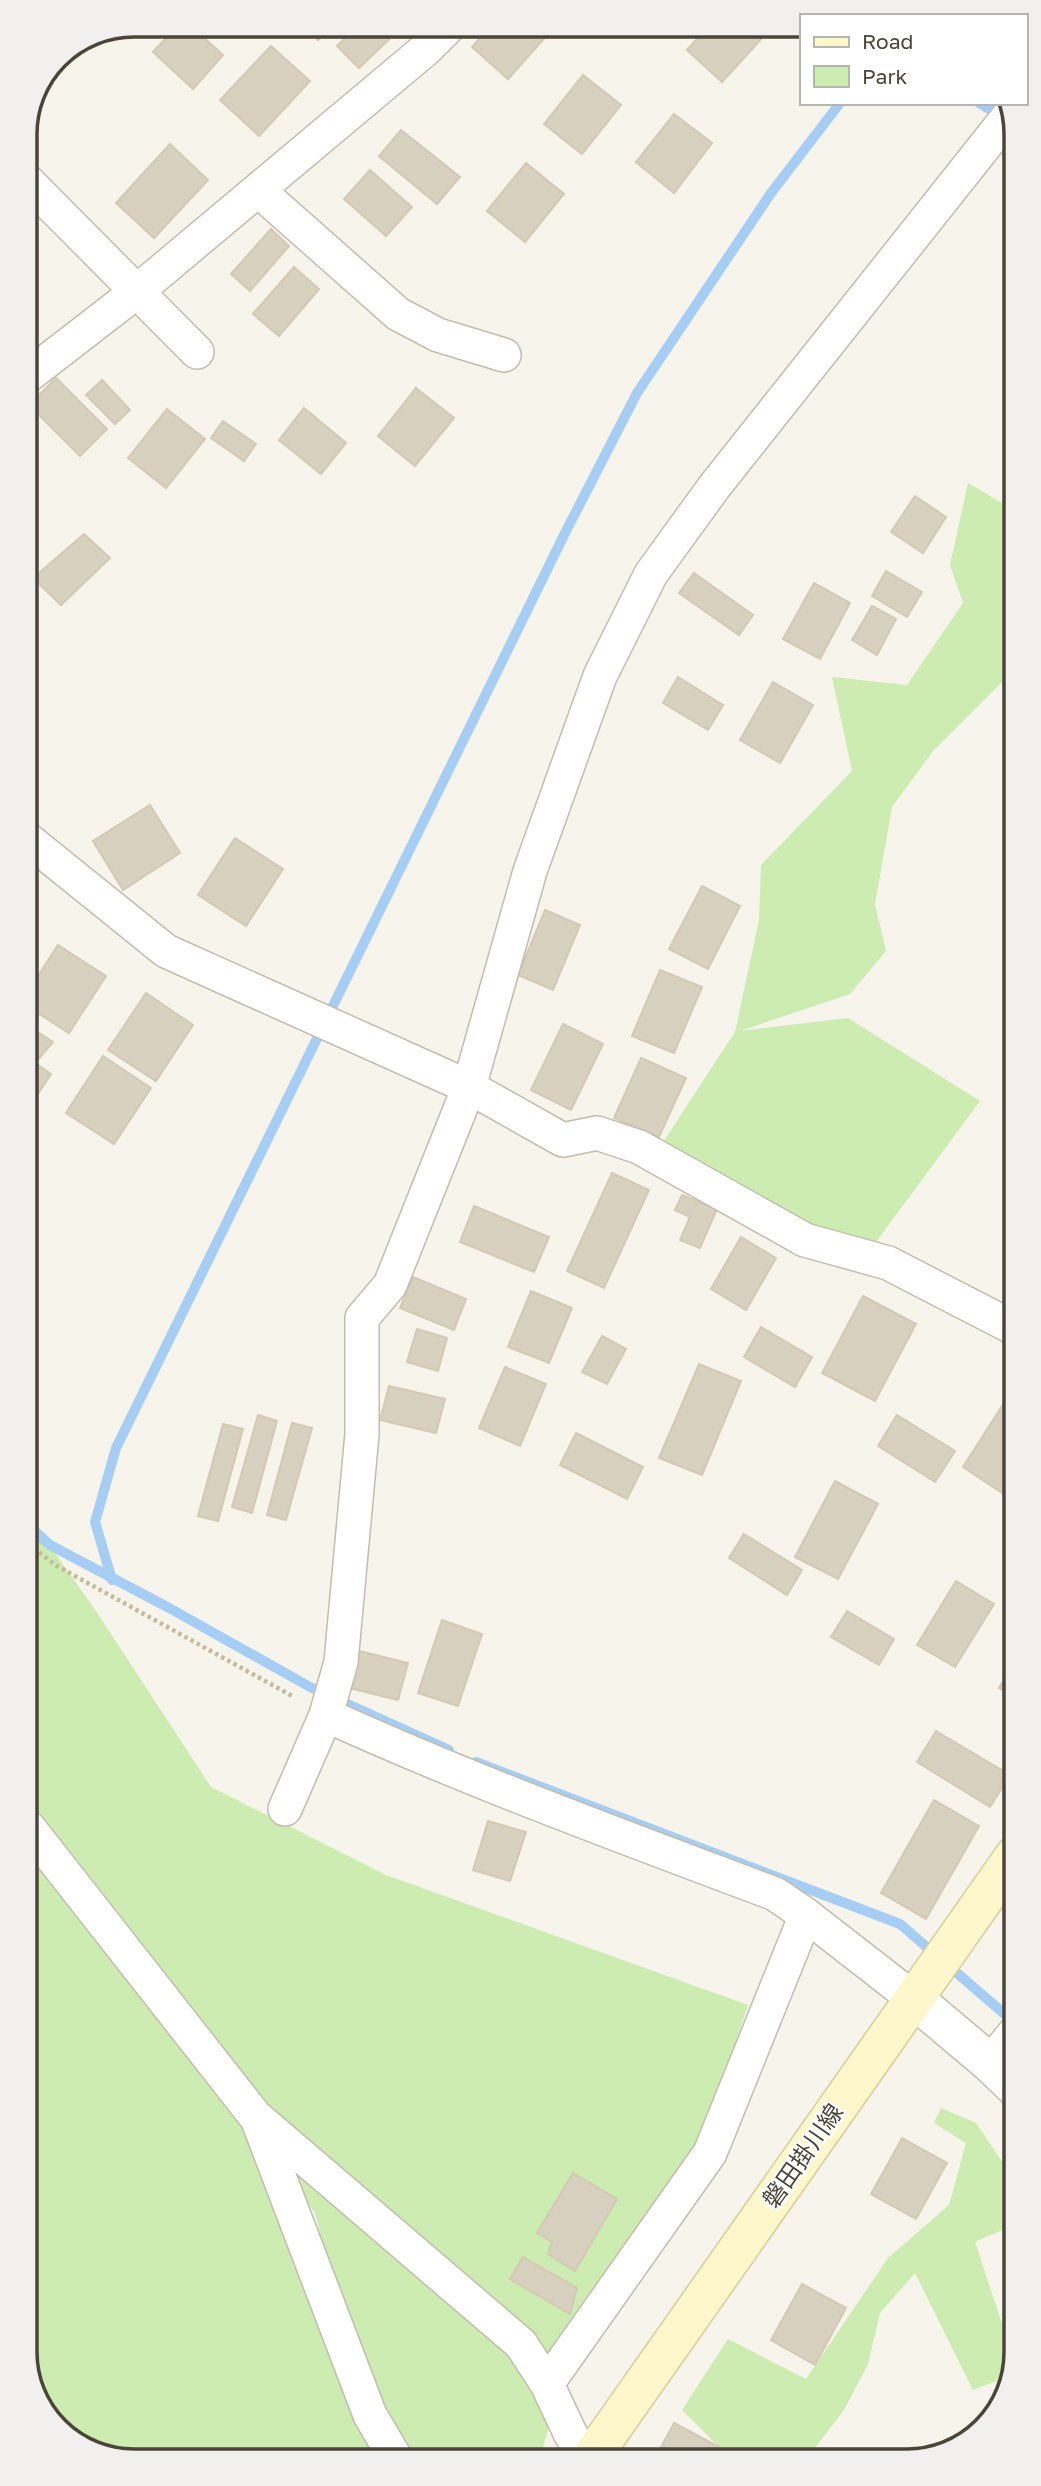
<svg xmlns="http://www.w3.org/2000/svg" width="1041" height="2486" font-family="'Golos Text','Noto Sans JP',sans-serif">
	<rect width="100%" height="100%" fill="#f6f4eb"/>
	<path fill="#cdecb2" d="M968,483L1012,509V669L1005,679L933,751L892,807L875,904L886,951L850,994L740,1031L848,1018L980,1101L865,1257L654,1156L735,1032L759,920L761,865L852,771L832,677L907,685L963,603L950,565Z
		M28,1515L96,1611L211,1787L386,1875L748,2005L690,2182L569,2352L541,2455L549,2458L126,2461L67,2439L30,2387L29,1822L274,2163L348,2349L315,2213L154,1987L29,1820Z
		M941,2108L976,2123L1016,2182V2238L1009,2227L975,2242L1014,2360L1009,2376L973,2390L915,2273L880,2313L868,2364L844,2410L808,2457H716L719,2447L682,2410L728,2339L806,2379L888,2258L949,2205L966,2143L934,2123Z"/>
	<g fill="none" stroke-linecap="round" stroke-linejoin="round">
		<path stroke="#a6cef4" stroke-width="10" d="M979,103L999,115L1005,114
			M28,1525L50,1545L171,1609L310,1687L449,1750
			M112,1580L95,1522L116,1448L565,533L637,393L771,193L840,103
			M476,1762L900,1924L1016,2024"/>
	</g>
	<path fill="#d8d1c0" stroke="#d4c9b2" stroke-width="2" d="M178,25H190L223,55L193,89L153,52Z
		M305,25H335L318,40Z
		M358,25H404L359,68L337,46Z
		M491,25H543L551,31L508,79L472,47Z
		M709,25H774L722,82L687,50Z
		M271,46L310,81L259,136L220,100Z
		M583,75L621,105L582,154L544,124Z
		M674,114L712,143L674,193L636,162Z
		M401,130L460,177L437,204L379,156Z
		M170,144L208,180L154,238L116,203Z
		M526,163L564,194L525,242L487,211Z
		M370,170L412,207L386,236L344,199Z
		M271,229L289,246L250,291L231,274Z
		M294,267L319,289L279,336L253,314Z
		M56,378L107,429L80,456L29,405Z
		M102,380L130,410L115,424L86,395Z
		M416,388L454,418L415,466L378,436Z
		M304,408L346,443L321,474L279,440Z
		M167,409L205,439L166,488L128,458Z
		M223,421L256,444L244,461L211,438Z
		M915,496L946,517L923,553L891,532Z
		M84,534L110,558L61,605L33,578Z
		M886,571L922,592L907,617L872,596Z
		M694,573L753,615L739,635L679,593Z
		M814,583L850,603L820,659L783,639Z
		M872,606L896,619L877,655L852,640Z
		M678,677L723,705L708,730L663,703Z
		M773,682L813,705L780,763L740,740Z
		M150,805L180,853L123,890L93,841Z
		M235,838L283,869L246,926L198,895Z
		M702,886L740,906L708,969L669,949Z
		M545,910L580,925L553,990L518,975Z
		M58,945L106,976L69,1033L27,1006V993Z
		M660,970L702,987L674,1053L632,1036Z
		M146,993L193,1025L156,1081L108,1050Z
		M563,1024L603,1044L571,1110L531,1090Z
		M27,1025L53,1042L35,1063L51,1074L30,1106L27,1104Z
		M103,1056L151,1088L114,1144L66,1113Z
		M641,1058L686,1078L659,1137L614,1118Z
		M612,1173L649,1190L604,1288L567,1271Z
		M682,1195L717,1209L700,1248L680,1240L690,1217L675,1210Z
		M474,1206L549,1237L534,1272L460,1242Z
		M741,1237L776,1258L746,1310L711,1289Z
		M413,1277L466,1299L454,1330L400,1308Z
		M531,1291L572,1308L549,1363L508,1347Z
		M863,1296L916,1324L875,1401L822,1373Z
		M761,1327L812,1357L795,1387L744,1357Z
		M417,1329L447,1338L438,1371L407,1362Z
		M602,1336L626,1349L607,1384L582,1372Z
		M699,1364L741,1381L702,1475L659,1458Z
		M505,1367L546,1384L520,1446L479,1428Z
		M389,1386L445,1399L436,1433L380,1420Z
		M1011,1392L1014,1393V1485L1007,1496L963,1467Z
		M258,1415L277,1421L252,1513L232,1507Z
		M897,1415L955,1451L935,1482L878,1446Z
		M292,1423L312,1428L286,1520L267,1515Z
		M223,1424L243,1429L218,1521L198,1516Z
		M576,1433L643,1467L627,1499L560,1465Z
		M835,1481L878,1504L838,1579L795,1557Z
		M744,1534L802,1570L787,1595L729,1558Z
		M956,1581L994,1604L955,1667L917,1645Z
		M847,1611L894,1639L879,1665L831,1637Z
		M442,1620L482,1634L458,1706L418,1693Z
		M355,1650L408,1663L398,1700L345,1687Z
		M1015,1661V1698L999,1688Z
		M936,1731L1010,1775L990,1807L917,1762Z
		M934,1800L979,1826L926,1919L881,1893Z
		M488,1821L526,1832L510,1881L473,1870Z
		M902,2138L947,2163L916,2219L871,2194Z
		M573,2173L617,2199L575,2271L548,2254L552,2242L537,2233Z
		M523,2257L577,2288L570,2314L510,2279Z
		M802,2284L846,2308L815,2365L771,2340Z
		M674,2423L719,2447L713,2457L655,2458Z"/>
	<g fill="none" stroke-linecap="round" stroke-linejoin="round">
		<defs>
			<path id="minor" d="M25,179L197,352
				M258,190L398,314L438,335L504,355
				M25,378L135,293L426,49L450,25
				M26,838L166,951L469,1087L563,1140L597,1133L639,1147L805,1240L888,1263L1014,1328
				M326,1715C473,1782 624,1837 775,1894L806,1915L914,1999
				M285,1809L326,1715L341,1662L362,1434V1318L390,1285L469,1087L530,871L600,676L651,574L714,487L1011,113
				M29,1828L255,2116L521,2344L547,2384L570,2433L586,2458
				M990,2063L1016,2031
				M258,2121L370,2415L396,2459
				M547,2384L710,2153L806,1915"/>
			<path id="tertiary" d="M914,1999L990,2063L1016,2088"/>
			<path id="secondary" d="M591,2458L1015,1855"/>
		</defs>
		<use href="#minor" stroke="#c2bdad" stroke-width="36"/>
		<use href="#tertiary" stroke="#c2bdad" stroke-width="41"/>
		<use href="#secondary" stroke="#d8cc99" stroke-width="41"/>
		<path stroke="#c5ba9d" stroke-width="4.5" stroke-dasharray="3.5 3.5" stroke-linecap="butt" d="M28,1544L57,1566L294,1697"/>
		<use href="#minor" stroke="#fff" stroke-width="33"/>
		<use href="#tertiary" stroke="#fff" stroke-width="38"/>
		<use href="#secondary" stroke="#fff7cc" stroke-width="38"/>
	</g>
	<g text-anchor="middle" stroke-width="5" stroke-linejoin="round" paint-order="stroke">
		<g font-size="24" fill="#4b4538" stroke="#fff">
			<text transform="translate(803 2156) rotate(-55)" y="8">磐田掛川線</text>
		</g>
	</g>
	<path d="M0 0H1041V2486H0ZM134 37H907A97 97 0 0 1 1004 134V2352A97 97 0 0 1 907 2449H134A97 97 0 0 1 37 2352V134A97 97 0 0 1 134 37Z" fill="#f1f0ef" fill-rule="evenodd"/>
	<path fill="none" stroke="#4b4538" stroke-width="3.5" d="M134 37H907A97 97 0 0 1 1004 134V2352A97 97 0 0 1 907 2449H134A97 97 0 0 1 37 2352V134A97 97 0 0 1 134 37Z"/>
	<rect x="800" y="14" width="228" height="91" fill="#ffffff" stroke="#b7b5af" stroke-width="2"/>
	<rect x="814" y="37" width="35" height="10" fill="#fff7cc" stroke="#b7b5af" stroke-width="2"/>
	<text x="862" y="49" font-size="21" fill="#4b4538">Road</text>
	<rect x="814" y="66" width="35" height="21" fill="#cdecb2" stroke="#b7b5af" stroke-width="2"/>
	<text x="862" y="84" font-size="21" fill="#4b4538">Park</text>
</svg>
